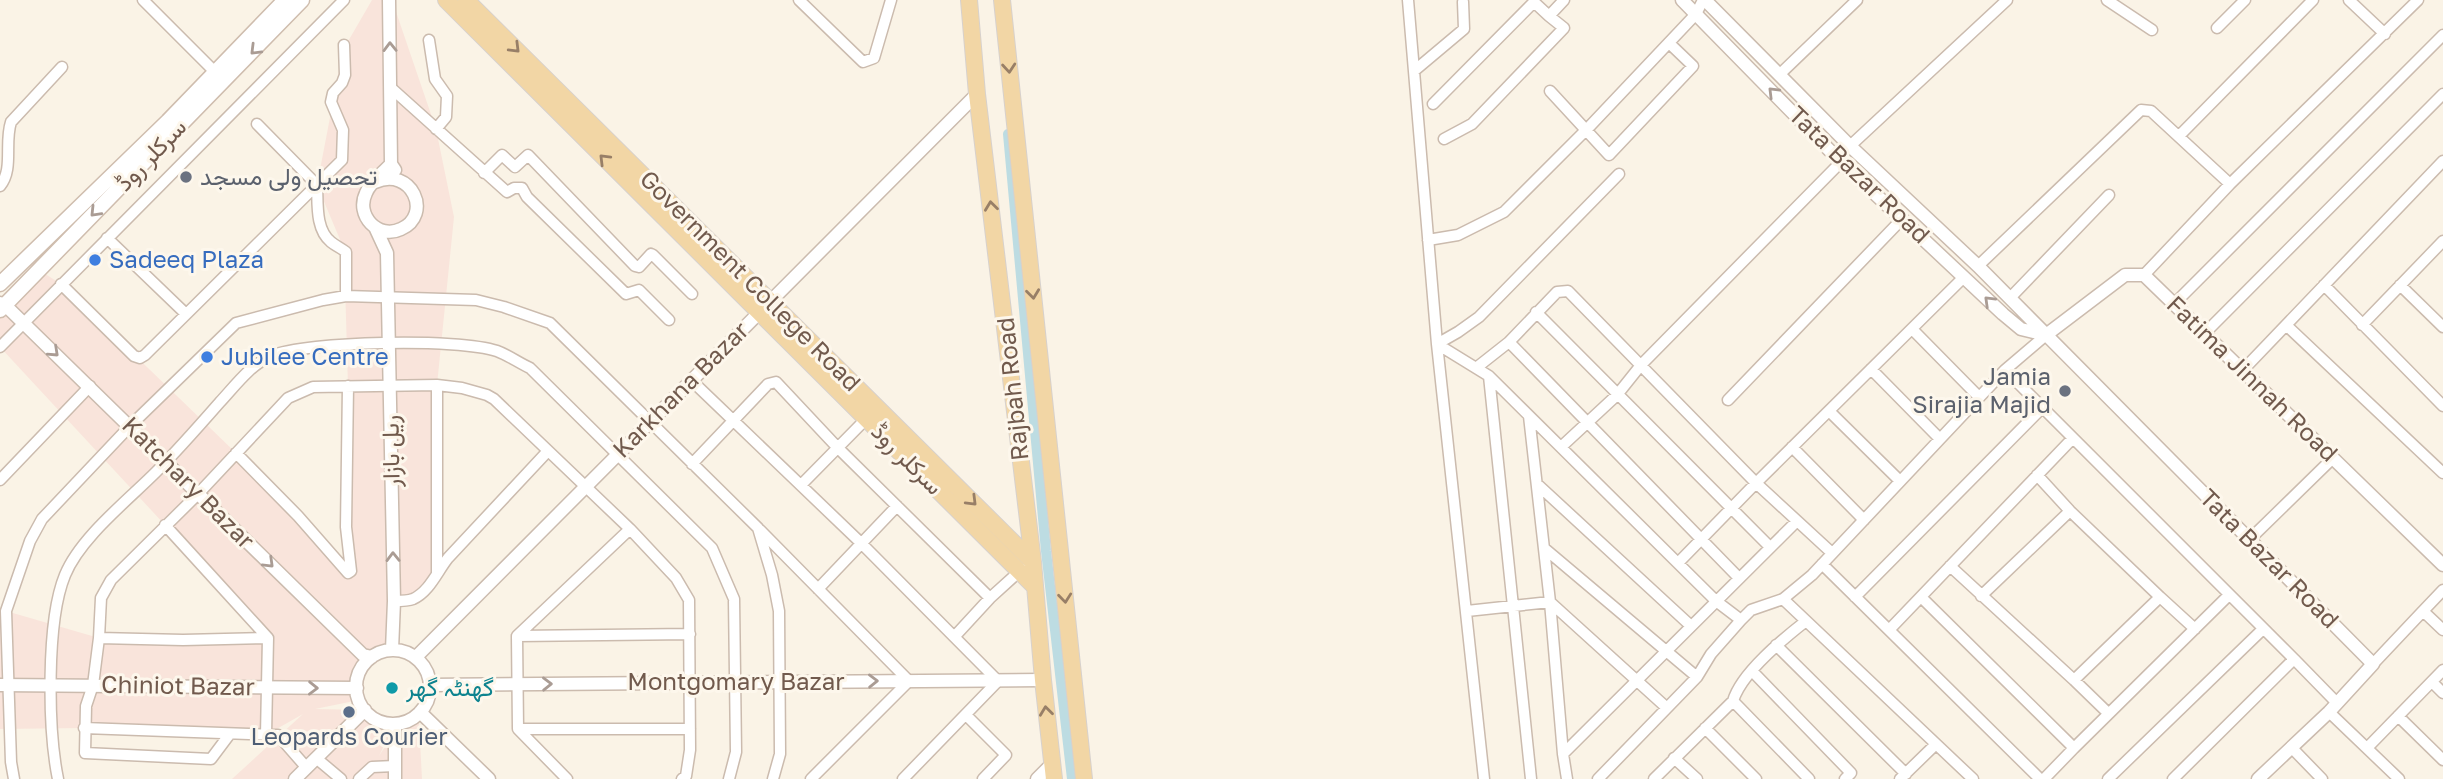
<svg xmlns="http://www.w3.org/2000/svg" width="2443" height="779" font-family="'Golos Text',Vazirmatn,sans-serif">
	<rect width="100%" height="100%" fill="#faf3e6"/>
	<path fill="#f9e4db" d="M372,0H392L436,129L454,217L437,385L436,572L413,598L394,600L390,648L378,652L358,676L359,700L315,709L365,710L373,718L393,727L379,756L399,725L413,718L419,722L422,779H232L303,714L266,735L84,728L0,729V612L6,611L99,638H264L165,525L0,347V310L39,270L61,284L236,453L347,572L348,386L344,249L317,185L343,50Z"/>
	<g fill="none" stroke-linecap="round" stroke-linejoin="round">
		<path stroke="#bddce2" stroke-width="10" d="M1008,134L1046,551L1072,779"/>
		<defs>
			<path id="minor" d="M143,0L215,72
				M799,0L863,62L874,58L891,0
				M1408,0L1437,344L1484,779
				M2107,0L2152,30
				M2349,0L2385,34
				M2217,28L2245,0
				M429,40L435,79L447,96L446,117L436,129
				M1414,71L1464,29L1463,2
				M1779,75L1857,0
				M390,87L507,192L514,188H522L527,197L626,294L639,290L669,320
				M1550,91L1609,155L1693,66L1669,43
				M1433,104L1534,2L1549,16L1564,0
				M257,124L317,185C318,203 315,229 331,242C336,246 341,248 346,252V296
				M2179,136L2313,0
				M1444,139L1472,124L1564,28L1549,16
				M1850,146L2007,0
				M484,173L502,155L515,167L528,155L635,266L639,267L651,254L653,255L692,294
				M1619,174L1479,317L1458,332L1437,344L1489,376L1716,601L1741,620
				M0,186C14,169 4,143 11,122L62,67
				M107,238L186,314
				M1428,240L1458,235L1504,212L1590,126L1696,14L1703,0
				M1978,266L2141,110L2151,111L2230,184
				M2144,275L2230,184L2418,0
				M61,284L134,356L140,358L145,355L342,160L343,130L331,102L333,93L342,83L345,75L344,45
				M2324,285L2443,406
				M2400,285L2443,327
				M2010,298L2109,195
				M2175,303L2443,35
				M1536,312L1770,547
				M2286,325L2443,473
				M2362,325L2443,241
				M1912,329L1979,397
				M2205,333L2443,94
				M1509,342L1739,578
				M0,347L344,0
				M1476,368L1509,342L1557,292L1568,291L1756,483L1964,277
				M1871,369L1940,439
				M2005,370L2294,659L2173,779
				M2243,370L2443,161
				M1489,376L1531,779
				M691,380L861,543L998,681L903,779
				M348,386L346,527L351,571
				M1728,400L1903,218
				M1829,411L1900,481
				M1529,416L1550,602L1563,754L1567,779
				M1561,447L1617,395L1641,365L1841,162
				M1792,447L1864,520
				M236,453L298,516L348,573L351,571
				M692,464L768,384L776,382L837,447L990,598
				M0,480L90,386
				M1537,484L1691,626
				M801,485L866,419
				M165,525L268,638L266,735
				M760,530L909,681L811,779
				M2249,540L2333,458
				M1544,548L1697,677
				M1678,563L1756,483L1832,553
				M1822,564L2040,779
				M1950,566L2074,680L2160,597L2070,511L2037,475
				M437,572V385
				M818,589L897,506
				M1981,596L2070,511
				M1855,597L2042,408
				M1921,597L2074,748L2229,595
				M2160,597L2195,629
				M1783,599L1973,779
				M394,601C400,601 408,601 413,599C429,592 437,572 448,558L547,452
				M1467,611L1550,602L1667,708
				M2423,611L2443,590
				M1889,630L2072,439
				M517,636L690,634
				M955,636L990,598L1022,569
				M99,638L183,640L268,638
				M1776,645L1906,774
				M2294,659L2336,702
				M2373,664L2423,611L2443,630
				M1753,672L1851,773L1845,779
				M2074,680L2108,713
				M2432,682L2443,693
				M1733,701L1809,779
				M2329,712L2399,779
				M967,716L1006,755L983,779
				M2398,716L2443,760
				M84,728L278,735L306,767
				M1705,728L1756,779
				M518,729H690
				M229,735L211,759L85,753L86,706L93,685L99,638L101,598L111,580L198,494L288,398L313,387L437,385L462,388L487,395L494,399L630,529L676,578L689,600L690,750L686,776L682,779
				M2291,747L2322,779
				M2367,748L2443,670
				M1563,754L1796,522
				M316,758L341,779
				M1674,758L1697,779
				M14,779L11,762L6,611L30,541L42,519L130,426L236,323L323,300L346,296L476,300L504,307L550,323L758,528L772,575L779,611L780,754L773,779
				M58,779C48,730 46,621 65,575C80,538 127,501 156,472C178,450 199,426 220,402C235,386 250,365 271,356C307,341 459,338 497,351C508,355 519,363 530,368L712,548L734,599L736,752L729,779
				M359,779L372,767L395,766
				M567,779L518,729L517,636L630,529
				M1598,779L1697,677L1711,654L1741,620L1751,610L1783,599L1812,575L2005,370L2046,335
				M1654,779L1733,701C1741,673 1783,639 1806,621
				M1900,779L1936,744
				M2044,779L2074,748
				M2108,779L2263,629"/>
			<path id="tertiary" d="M389,0L391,164L395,170
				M1682,0L1841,162L2003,314L2021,329L2046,335
				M1705,0L1850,146L1978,266L2373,664L2329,712L2258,779
				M375,182C412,166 433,215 401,229C378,240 355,215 366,193C370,182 383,173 391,164
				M375,227L387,253L394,601L392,650
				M0,303L5,305L363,655L372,657
				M2046,335L2125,275H2144L2443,565
				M356 687a37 37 0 1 1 74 0a37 37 0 1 1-74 0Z
				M416,657L977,94
				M0,685L357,688
				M430,685L1043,680
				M420,712L489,779
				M395,724V779
				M295,779L365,710
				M1037,779L1052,764"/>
			<path id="secondary" d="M0,284L168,121L285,0
				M0,310L302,0"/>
			<path id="primary" d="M446,0L1035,587
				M466,0L1033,562
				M969,0L977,94L1033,562L1043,680L1054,779
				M1002,0L1084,779"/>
		</defs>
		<use href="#minor" stroke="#cbbbae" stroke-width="13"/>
		<use href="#tertiary" stroke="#cbbbae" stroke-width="15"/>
		<use href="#secondary" stroke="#cfbdae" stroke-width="17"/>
		<use href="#primary" stroke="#d7d1cd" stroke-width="18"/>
		<use href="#minor" stroke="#fff" stroke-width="10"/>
		<use href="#tertiary" stroke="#fff" stroke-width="12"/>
		<use href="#secondary" stroke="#fff" stroke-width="14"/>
		<use href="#primary" stroke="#f2d6a5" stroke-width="16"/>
	</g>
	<defs><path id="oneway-chevron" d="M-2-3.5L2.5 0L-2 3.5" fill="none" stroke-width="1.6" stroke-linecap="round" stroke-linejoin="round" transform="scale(1.75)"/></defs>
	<g stroke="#aa9c94">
		<use href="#oneway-chevron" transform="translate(390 47) rotate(-91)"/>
		<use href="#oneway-chevron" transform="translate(255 50) rotate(135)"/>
		<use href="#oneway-chevron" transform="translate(1773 92) rotate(-135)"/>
		<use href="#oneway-chevron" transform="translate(95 212) rotate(134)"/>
		<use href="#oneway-chevron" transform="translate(1989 301) rotate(-136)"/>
		<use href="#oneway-chevron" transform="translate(54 352) rotate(43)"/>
		<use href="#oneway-chevron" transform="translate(393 557) rotate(-91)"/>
		<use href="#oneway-chevron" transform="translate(269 563) rotate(44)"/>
		<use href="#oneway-chevron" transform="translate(873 681) rotate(-1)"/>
		<use href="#oneway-chevron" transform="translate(547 684) rotate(-1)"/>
		<use href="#oneway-chevron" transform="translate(313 688) rotate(1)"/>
	</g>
	<g stroke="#987f67">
		<use href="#oneway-chevron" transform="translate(515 48) rotate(45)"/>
		<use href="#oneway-chevron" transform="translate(1009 68) rotate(85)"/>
		<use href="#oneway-chevron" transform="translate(604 159) rotate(-135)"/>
		<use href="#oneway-chevron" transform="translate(991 206) rotate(-97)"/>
		<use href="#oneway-chevron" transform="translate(1033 294) rotate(83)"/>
		<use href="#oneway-chevron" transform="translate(972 501) rotate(45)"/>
		<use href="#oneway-chevron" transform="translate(1065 598) rotate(84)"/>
		<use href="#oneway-chevron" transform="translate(1046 711) rotate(-97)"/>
	</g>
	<g fill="#6b7280" stroke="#fdf7ec" stroke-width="2.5">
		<circle cx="186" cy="177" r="7"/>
		<circle cx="2065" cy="391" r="7"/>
	</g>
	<g fill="#3f7fe0" stroke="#fdf7ec" stroke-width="2.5">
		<circle cx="95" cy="260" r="7"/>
		<circle cx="207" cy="357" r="7"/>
	</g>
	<circle fill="#0f9aa8" stroke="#fdf7ec" stroke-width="2.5" cx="392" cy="688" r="7"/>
	<circle fill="#5c6f8a" stroke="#fdf7ec" stroke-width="2.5" cx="349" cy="712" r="7"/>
	<g text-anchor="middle" stroke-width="6" stroke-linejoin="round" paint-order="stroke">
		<g font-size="24" fill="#715a4d" stroke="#fdf7ec">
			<text transform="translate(151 155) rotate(-46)" y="8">سرکلر روڈ</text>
			<text transform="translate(1859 175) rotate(44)" y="8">Tata Bazar Road</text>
			<text transform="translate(750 281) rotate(45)" y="8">Government College Road</text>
			<text transform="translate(2252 379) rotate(44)" y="8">Fatima Jinnah Road</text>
			<text transform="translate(1013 389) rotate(-96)" y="8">Rajbah Road</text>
			<text transform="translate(681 390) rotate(-45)" y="8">Karkhana Bazar</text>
			<text transform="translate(391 451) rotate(-91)" y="8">ریل بازار</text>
			<text transform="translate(907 459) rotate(45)" y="8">سرکلر روڈ</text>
			<text transform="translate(188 483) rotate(45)" y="8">Katchary Bazar</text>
			<text transform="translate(2269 559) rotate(45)" y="8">Tata Bazar Road</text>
			<text x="736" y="690">Montgomary Bazar</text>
			<text transform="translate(178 686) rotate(1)" y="8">Chiniot Bazar</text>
		</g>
		<g font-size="24" fill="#5b616d" stroke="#fdf7ec" text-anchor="start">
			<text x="200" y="185">تحصیل ولی مسجد</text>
			<text x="2051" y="385" text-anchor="end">Jamia<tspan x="2051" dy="28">Sirajia Majid</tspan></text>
		</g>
		<g font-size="24" fill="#366cbe" stroke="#fdf7ec" text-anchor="start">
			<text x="109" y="268">Sadeeq Plaza</text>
			<text x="221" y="365">Jubilee Centre</text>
		</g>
		<g font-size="24" fill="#0d838f" stroke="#fdf7ec" text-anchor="start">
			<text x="406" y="696">گھنٹہ گھر</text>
		</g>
		<g font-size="24" fill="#4e5e75" stroke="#fdf7ec">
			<text x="349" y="745">Leopards Courier</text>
		</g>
	</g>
</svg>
